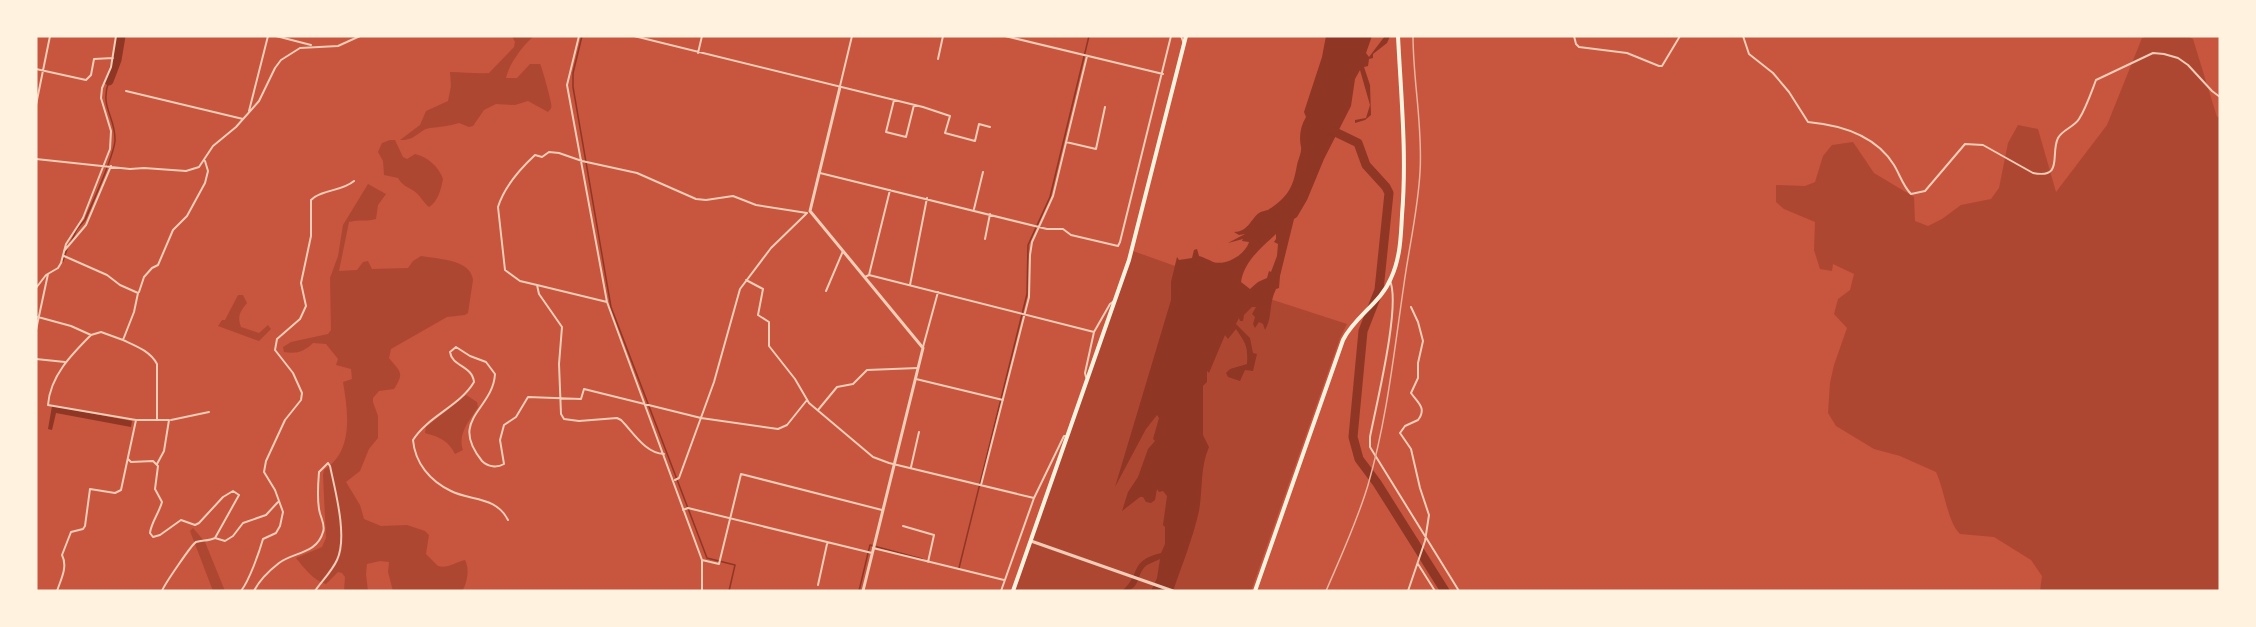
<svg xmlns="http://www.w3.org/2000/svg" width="2256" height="627" font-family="Lato,sans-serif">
	<rect width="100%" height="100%" fill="#c8553d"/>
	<path fill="#ae4732" d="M512,36H534C523,45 509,64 506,78H517L530,64H540C542,67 550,97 551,103C552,109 551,108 548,112L528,101L515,105L496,104L484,110L473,126L469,127L459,123C449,126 440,127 430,128C418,130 416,141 400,140L420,125L426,111L448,101L451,86L450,72C464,72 476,74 489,73L514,47L515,42Z
		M2149,36H2187L2193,39L2217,117L2220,116V591H2040L2042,576L2031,560L1994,537L1960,534C1947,521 1945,491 1936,472L1900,456L1874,449L1836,426L1828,413L1830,383L1834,365L1847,328L1834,314L1838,299L1850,290L1854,274L1833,264L1832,271L1820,269L1814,250L1815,222L1784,209L1776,202V185L1805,186L1815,182L1823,156L1832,145L1853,142L1874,173L1914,197L1915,221L1928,226L1942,219L1961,205L1991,199L1999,188L2008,143L2018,125L2038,129L2056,192L2107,125L2142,38Z
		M390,140H395L403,157L407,159L415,154C428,157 439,167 443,179C441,189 438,202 429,207C423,202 420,195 414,191C406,186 403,186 398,178L384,175L383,161L378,152L382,143Z
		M368,184L386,194L378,205L376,219C368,222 359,219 349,222L339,271L357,270L363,262L368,261L372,269L408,268L413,261L421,256C437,259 471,259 473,280L468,313L465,315L447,317L391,349L389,358C400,372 405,372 394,389L379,391L373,398V402L378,416V438L369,449L360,471L346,482L360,505L364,519L381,526L407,525L425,531L429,535L426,554L438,566C447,569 456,562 465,560C470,569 467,584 462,591H393L388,572L389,562L380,561L367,564L366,574L368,591H344L345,577L342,573L338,572L326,584C313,580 304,568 296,558L322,547L326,538L323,475L324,470C354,451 348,412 343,382L352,379L351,369L336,365L338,359L326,344L313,343C304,352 296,354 284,352L283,347L291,342L328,334L331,330L330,278L338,256L343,225Z
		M1133,251L1248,292L1347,324L1340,338L1251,591H1015Z
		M238,295H243L247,303C240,312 237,316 241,327L259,333L268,325L271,329L259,341L218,326L222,320H225Z
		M466,395L477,402L478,407C470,420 457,434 463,450L455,454C448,440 439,437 425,433L426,427Z
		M193,528L205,542L225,591H213L190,531Z"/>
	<path fill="#8f3625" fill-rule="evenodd" d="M1326,36H1372L1366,53L1369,57L1385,36H1390L1387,43L1373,54V58L1369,59L1368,66L1364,67L1370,85L1371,115L1365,120L1355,123V120L1366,118L1370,105L1360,70L1355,79L1351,106L1324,159L1307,200L1297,217L1294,219L1280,276L1279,288L1276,289C1268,306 1273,316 1265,330L1263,324L1259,322L1255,328L1253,324L1255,317L1252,314L1256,307H1252L1244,315L1243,321H1240L1239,318L1236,324L1250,338L1253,353L1257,354L1253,371L1245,370L1240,381L1228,377L1226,373L1230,369L1247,364C1248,346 1246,344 1236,329L1228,339L1225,335L1209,373L1207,371V382L1203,386V435L1209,447C1200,467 1203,489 1199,511C1193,538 1182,565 1173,591H1151L1157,578L1160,559C1156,561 1151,563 1147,565C1135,574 1142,591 1122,591C1142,574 1128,561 1161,553L1165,544V527L1163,525L1167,496L1163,491L1159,492L1157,489L1155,500L1151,503L1146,502L1143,497H1140L1122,511L1128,492L1138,477L1148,449L1155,441L1153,439L1159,418L1157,415L1146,429L1115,487L1171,300V282L1177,257L1179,260L1192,258L1194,250L1197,249L1199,256C1203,257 1209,260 1213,262C1226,266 1245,255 1249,242L1242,241L1243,239L1228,243L1245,234L1239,235L1234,232C1248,232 1250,220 1259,213C1262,211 1265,211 1268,210C1288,197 1293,188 1297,165C1298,160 1302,152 1301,147C1299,137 1300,127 1306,117L1304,112L1322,57ZM1276,234V239L1274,242L1278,244L1277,256L1271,272L1269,271L1267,278L1258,282L1250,289L1241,282C1244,261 1262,247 1276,234Z
		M52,406L132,421L131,427L56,413L52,430L48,429Z"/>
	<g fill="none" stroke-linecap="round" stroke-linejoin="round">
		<path stroke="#8f3625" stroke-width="1.5" d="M582,36L573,73V87L611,307L707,558L735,565L729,591
			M71,242L77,229L85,220C93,201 113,159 115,141C116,117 99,107 109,81
			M63,261L67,249
			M959,568L1027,294L1028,245L1050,197L1089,36
			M859,591L870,545L922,559"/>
		<path stroke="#8f3625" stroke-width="9" d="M109,81L117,60L121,36
			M1327,128L1358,143L1366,165L1386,187L1389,193L1379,290L1363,331L1353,437L1359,459L1377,483L1445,591"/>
		<path stroke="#f1ccb7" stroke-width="2" d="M276,36L311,45
			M579,36L567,85L607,302L702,560V591
			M634,36L923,107L950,116L945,133L975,141L979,124L990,127
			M1005,36L1163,74
			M1181,36L1184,44
			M1574,36L1576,44L1579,47L1627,53L1659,66H1662L1680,36
			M1743,36L1749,54L1773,73L1789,92L1808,122C1841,125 1876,136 1894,165C1900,175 1903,186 1911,194L1925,191L1965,144L1983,145L2033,173C2064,179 2050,154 2058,138C2062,130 2074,127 2079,119C2086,108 2091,93 2096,80L2153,53L2164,54L2178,58L2188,65L2212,91L2220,97
			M698,53L702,36
			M938,59L943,36
			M36,69L86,80L91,75L94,59L113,58
			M840,86L852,36
			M126,91L243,119
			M894,100L886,132L906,137L914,105
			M36,105L50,36
			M249,111L268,36
			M1066,142L1096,149L1105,107
			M36,159L130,169L144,168L186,171L199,167L213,146L236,127L259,101L275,68L281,60L300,48L338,46L360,36
			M820,173L1047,229H1063L1071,235L1118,246L1120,242L1171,36
			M974,209L983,172
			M985,239L990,214
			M64,251L86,225L111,166
			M64,256L107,275L120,285L138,293L134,312L123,340C136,346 150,351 157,364V419
			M869,275L890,190
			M865,277L869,275L1094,332
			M746,280L763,289L758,315L769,322V346L795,379L809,403L873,457L889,463L1034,498
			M1390,281C1401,305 1376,406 1370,437V447L1459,591
			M537,285L607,302
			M910,285L927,198
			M36,288L46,275L58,268L61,263L66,244L83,218L110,149L111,131L101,98L102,88L111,67L116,36
			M826,291L843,251
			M139,292L144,277L152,268L158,265L173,230L187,216L205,183L208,171L205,161
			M38,317L71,326L91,335L101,332L123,340
			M36,330L48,274
			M91,335C72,354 50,376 48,405L136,420H169L164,451L157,464
			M923,347L938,292
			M36,359L65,362
			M1086,377L1085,373L1094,332L1110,304L1114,301
			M916,379L1003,400
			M818,410L837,387L853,384L867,370L918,368
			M171,420L209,412
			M664,454C645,453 634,433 621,420L617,418L579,421L564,419L561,414L559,364L562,327L539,294L537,285L520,281L505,270L498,207C504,187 520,169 535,155L542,157L549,152L559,153L582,161L637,173L696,199L706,200L733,196L756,205L807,213
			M128,459L131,462L153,461L158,466L155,489L162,502C159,513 151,523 150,533L153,537L160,535L181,520L195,525L199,523L223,497L233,491L239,495L215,538C209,541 202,540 196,542C192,544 164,585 162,591
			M911,467L919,432
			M675,480L679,478L714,382L740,289L771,248L806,214
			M981,485L1029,297L1030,255L1032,242L1053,196L1087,56
			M683,510L688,508L872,553
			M508,520C496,496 471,501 451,491C430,481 415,463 413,440C428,416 460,406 474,382C472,365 452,367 450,352L456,347L470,356L486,362L495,374C493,410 448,419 482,461C488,467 497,468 504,464L500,440L504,425L516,417L528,397L581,399L584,389L701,418L778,429L787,425L807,400
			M903,526L934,535L928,562
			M215,538L225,541L233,536L243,523L266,515L278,502
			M873,548L1004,580
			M702,560L719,564L741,474L882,510
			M1418,564L1435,591
			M818,585L827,544
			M57,591C61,579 68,567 62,555L71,532L83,529L85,526L90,489L115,493L121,490L136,420
			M241,591C249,581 259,553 263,539L276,533L280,526L283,512L275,490L264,472L266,461L285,420L301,400L302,393L293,373L275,350L277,339L300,319L306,306L301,283L311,236V200C322,189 341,192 354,181
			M254,591C259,581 270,570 279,563C293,552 317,554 323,532C326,525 320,517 319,509C317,497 318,484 319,472L328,463L330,466C335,490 348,537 337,560C332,571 322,581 315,591
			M1001,591L1034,498L1064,436H1068
			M1408,591L1425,541L1429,515L1420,488L1411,449L1400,433L1405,426L1418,420C1427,408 1418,403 1411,393L1418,378V363L1423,341L1418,322L1411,307"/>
		<path stroke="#f1ccb7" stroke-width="3" d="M840,87L810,211L923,348L863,591
			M1031,541L1173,591"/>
		<path stroke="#fff3e0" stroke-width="4" d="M1013,591L1129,260L1186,36
			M1255,591L1343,340C1355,316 1381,303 1391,278C1400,259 1401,237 1402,215C1407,155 1401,96 1398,36"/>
		<path stroke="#e9b49f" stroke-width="1.5" d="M1326,591C1341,556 1357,522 1368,485C1387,420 1394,352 1404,284C1409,247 1418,210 1420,172C1423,127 1413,81 1413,36"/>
	</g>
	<rect width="2256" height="627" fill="none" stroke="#fff3e0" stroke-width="75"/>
</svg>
